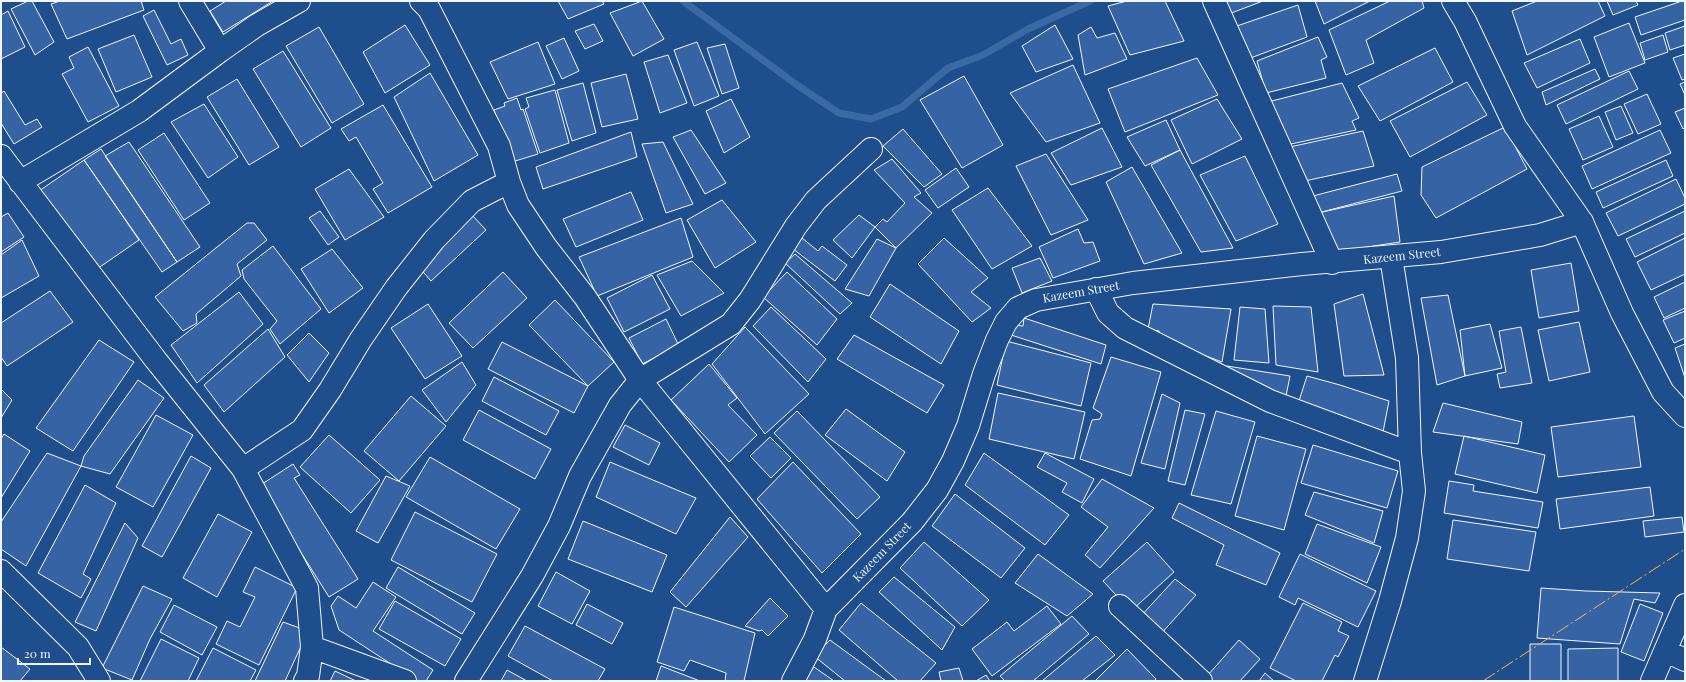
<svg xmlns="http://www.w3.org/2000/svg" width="1686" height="682" font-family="'Playfair Display',serif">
	<rect width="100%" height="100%" fill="#1f4e8c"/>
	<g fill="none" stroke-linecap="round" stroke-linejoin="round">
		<path stroke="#3b69a3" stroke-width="7" d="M683,1L797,85L839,113L871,119L902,107L948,68L983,55L1028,29L1090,1"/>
	</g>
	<path fill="#3563a3" stroke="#f2f6ff" d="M28,1H32L54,42L35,55L11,9Z
		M60,1H141L144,10L67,39L51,4Z
		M226,1H273L223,32L210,11Z
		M558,1H602L604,4L568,19Z
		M642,1L664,39L633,56L610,13Z
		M1127,1H1165L1184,41L1130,55L1108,6Z
		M1220,1H1263L1226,15Z
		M1315,1H1370L1324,24Z
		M1390,1H1422L1424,8L1366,40L1374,63L1346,75L1329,30Z
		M1537,1H1598L1605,16L1527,55L1512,11Z
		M1607,1H1636L1638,5L1613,15Z
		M1682,1H1685V20L1641,35L1635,17Z
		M1298,5L1307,37L1245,60L1231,28Z
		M154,10L171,44L181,39L188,55L167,65L143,16Z
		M8,11L25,47L1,59V15Z
		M1629,23L1645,63L1609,77L1594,37Z
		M594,24L603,41L585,49L575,31Z
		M405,25L430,65L385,93L363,52Z
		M1055,25L1073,59L1036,72L1022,46Z
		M1685,26V45L1670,50L1665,33Z
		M319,27L364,104L332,123L286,46Z
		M1091,27L1097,38L1115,33L1127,59L1085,75L1078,35Z
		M134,35L152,77L116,92L98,49Z
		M1663,35L1668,52L1645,60L1640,43Z
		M1318,37L1327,57L1321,60L1326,78L1266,93L1257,61Z
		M564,38L579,71L562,79L546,46Z
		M1580,39L1590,63L1537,88L1524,63Z
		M538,42L555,84L508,99L490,62Z
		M697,42L719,96L694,106L674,50Z
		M725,44L739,88L722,94L707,48Z
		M88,47L119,106L88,122L62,74L74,68L69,57Z
		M1435,48L1453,82L1380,121L1358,86Z
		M283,51L331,128L301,147L253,69Z
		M1685,54V79L1682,80L1673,58Z
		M668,55L687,103L660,113L644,62Z
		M1197,58L1218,95L1125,132L1108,89Z
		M1073,65L1100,123L1046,142L1010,93Z
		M1595,69L1600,79L1546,105L1542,92Z
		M1629,71L1638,89L1566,124L1557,105Z
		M430,73L478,155L434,181L394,97Z
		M626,74L638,119L602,127L591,83Z
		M964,76L1003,145L962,168L920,100Z
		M237,79L279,147L249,165L207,97Z
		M1467,82L1487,115L1410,157L1390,121Z
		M1685,82V95L1680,84Z
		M583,83L596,133L572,141L557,90Z
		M1342,83L1359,118L1352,121L1356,130L1282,146L1268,102Z
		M555,90L569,143L540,153L525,109L529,107L526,98Z
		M4,91L25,125L37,119L42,127L14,144L1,123V93Z
		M1647,94L1661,124L1638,134L1624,104Z
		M517,98L521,110L523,109L538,154L512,162L494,110L505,106L504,103Z
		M731,99L750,137L724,153L706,111Z
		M1217,99L1242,139L1192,164L1171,120Z
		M204,104L238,157L208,178L171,122Z
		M383,105L432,187L388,213L373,189L383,183L356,137L349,141L341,129Z
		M1621,106L1633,133L1616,140L1605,112Z
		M1685,108V127L1683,129L1675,112Z
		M1599,116L1613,147L1583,160L1569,129Z
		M1166,120L1180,150L1145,166L1127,137Z
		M1505,127L1527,169L1436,218L1421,195L1422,167Z
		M1102,128L1122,167L1071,185L1051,153Z
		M903,129L942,174L924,187L883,146Z
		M691,130L726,183L705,194L673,137Z
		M1660,130L1671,153L1592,189L1582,166Z
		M1363,131L1374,166L1300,182L1285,148Z
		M631,132L637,157L543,189L536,167Z
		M164,133L210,203L184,220L138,150Z
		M129,142L200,247L177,262L105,156Z
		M663,142L693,204L666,213L642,144Z
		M101,149L177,262L162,272L84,160Z
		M1180,150L1233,248L1201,252L1151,165Z
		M1046,154L1088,220L1051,235L1016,166Z
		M1245,156L1278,224L1236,241L1200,175Z
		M892,159L921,193L914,197L932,213L896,248L875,227L883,219L887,222L905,203L874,170Z
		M84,160L139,240L94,271L39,191Z
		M1666,160L1673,176L1603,208L1596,192Z
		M1132,167L1182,253L1144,264L1106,182Z
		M956,168L969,187L938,208L925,190Z
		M349,169L384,217L345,240L315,189Z
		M1397,174L1402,191L1318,213L1313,196Z
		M1676,179L1685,198V204L1618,236L1606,213Z
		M988,188L1032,246L992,269L952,210Z
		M631,192L643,220L576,247L563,219Z
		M1394,196L1400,242L1334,252L1318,213Z
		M722,200L756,242L715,268L687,220Z
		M320,211L339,237L328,245L309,218Z
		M1685,211V233L1635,257L1626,239Z
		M8,213L24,237L1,252V217Z
		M472,215L486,230L431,281L417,265Z
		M859,215L875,227L852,258L833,240Z
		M681,218L693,257L597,296L579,257Z
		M247,223H254L267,240L237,264L241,276L196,314L197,323L183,331L155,297Z
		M1078,229L1084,243L1093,242L1100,261L1053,278L1039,247Z
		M802,238L818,251L822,246L847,265L835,281L793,249Z
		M944,238L988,278L971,292L991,308L972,322L918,264Z
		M1685,238V274L1651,290L1637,262Z
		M877,239L896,248L869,296L845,289Z
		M22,240L39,276L1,298V255Z
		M273,246L321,309L280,344L270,329L277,321L244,279L242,270Z
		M332,249L363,288L329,313L301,269Z
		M795,254L852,303L840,314L785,263Z
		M1040,258L1052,281L1022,293L1012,268Z
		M692,261L724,293L681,316L657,275Z
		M1571,263L1579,311L1539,318L1531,270Z
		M503,272L527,298L473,348L449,323Z
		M787,272L837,319L817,345L763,297Z
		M652,275L670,309L624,332L607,298Z
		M1685,282V308L1664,318L1654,297Z
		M890,284L959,331L941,364L870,317Z
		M50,291L73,322L7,366L1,357V323Z
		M239,292L263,324L197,383L171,345Z
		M1363,294L1384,375L1344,376L1334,304Z
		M1448,295L1465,376L1437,385L1421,298Z
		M555,300L614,362L588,386L529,325Z
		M428,304L462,356L425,379L391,328Z
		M1153,304L1231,309L1222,362L1161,339L1159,331L1148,329Z
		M1273,306L1311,307L1318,372L1276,365Z
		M771,307L826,359L808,382L753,326Z
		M1240,307L1265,309L1269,363L1234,360Z
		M1685,311V338L1674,343L1663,320Z
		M1024,318L1106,345L1101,364L1011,335L1014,325L1023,326Z
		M666,319L679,346L642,364L629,338Z
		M1579,322L1590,372L1549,381L1538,330Z
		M1490,324L1502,368L1465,376L1460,330Z
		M745,327L809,394L765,434L712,364Z
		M1521,327L1532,383L1500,388L1497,374L1506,372L1499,331Z
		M268,329L285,357L224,412L204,385Z
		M309,333L329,353L309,382L287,355Z
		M854,335L944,385L927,413L837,359Z
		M99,340L134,362L73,451L36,428Z
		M1006,341L1091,363L1081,406L997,385Z
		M502,342L588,386L574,413L488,369Z
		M1685,344V378L1675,348Z
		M1111,357L1161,372L1131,476L1080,459L1092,420L1100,419L1102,414L1093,408Z
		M462,362L476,385L446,422L422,390Z
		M709,364L737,398L728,405L757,435L729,462L671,400Z
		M1227,366L1290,376L1285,401L1225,373Z
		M1307,376L1340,385L1389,401L1382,437L1297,407Z
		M494,377L559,411L546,435L482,401Z
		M138,380L164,398L110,474L81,466L84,456Z
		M1,389L12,400L1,418Z
		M998,393L1085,412L1074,459L989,439Z
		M1162,394L1180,403L1165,469L1141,463Z
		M411,396L446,426L399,481L364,451Z
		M1443,403L1522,422L1518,444L1433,432Z
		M846,409L905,452L887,481L825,435Z
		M479,410L551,449L535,479L463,440Z
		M1185,410L1205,414L1185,485L1168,481Z
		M797,411L880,497L857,519L774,433Z
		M1216,411L1255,422L1231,504L1191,495Z
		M156,415L193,435L153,507L116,487Z
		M1634,416L1641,467L1558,477L1551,427Z
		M625,425L660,443L649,465L613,447Z
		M4,434L30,451L1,498V439Z
		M329,435L380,480L351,513L300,467Z
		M1257,436L1306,449L1284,530L1235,516Z
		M1464,436L1545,455L1537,493L1455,474Z
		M770,437L791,458L771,478L750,456Z
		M1313,445L1398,471L1387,508L1301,483Z
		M47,453L81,466L26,566L1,549V522Z
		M984,453L1069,515L1045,545L965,485Z
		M1045,453L1094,479L1082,503L1062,492L1067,483L1037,467Z
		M191,456L211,468L162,557L142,546Z
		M430,457L520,509L496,549L406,497Z
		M610,462L696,498L676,534L596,497Z
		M793,462L861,534L822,573L757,499Z
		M293,464L300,475L294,478L358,579L329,597L259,486Z
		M386,476L410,486L378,543L356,531Z
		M1102,479L1154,508L1100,568L1085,555L1108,527L1081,507Z
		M1449,481L1474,485L1473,491L1543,502L1538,528L1444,513Z
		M85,485L116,503L83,574L91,579L81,598L38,573Z
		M1650,487L1654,516L1560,529L1556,499Z
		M1314,492L1383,511L1374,543L1305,515Z
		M955,494L1025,548L1001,578L932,526Z
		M1179,503L1280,553L1266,585L1216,565L1224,545L1172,518Z
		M415,512L497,554L472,602L391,560Z
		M218,514L252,532L217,597L183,578Z
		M730,517L748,537L686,607L670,592Z
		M1682,517L1684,532L1645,537L1643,521Z
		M1453,520L1536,532L1529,571L1447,559Z
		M583,521L667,555L652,592L568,559Z
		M125,523L138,538L96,631L75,622Z
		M1317,524L1381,547L1367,583L1305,554Z
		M924,542L989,600L962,626L900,568Z
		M1147,542L1174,572L1131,611L1103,581Z
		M1038,554L1093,594L1067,616L1015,583Z
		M1300,554L1376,591L1358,627L1298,598L1295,605L1279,597Z
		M255,567L297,588L259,665L216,644L227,621L240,627L255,597L243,592Z
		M398,567L475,613L462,634L386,588Z
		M556,572L590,591L572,624L538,606Z
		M894,577L955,627L942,650L879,592Z
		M1175,579L1196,595L1159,636L1140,617Z
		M373,582L396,597L373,631L433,670L426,681H417L339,630L331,606L338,596L356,608Z
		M143,586L172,599L150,639L132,680L102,668Z
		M1541,588L1586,591L1660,593L1655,603L1634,599L1620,644L1537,638Z
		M770,598L788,616L768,636L762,630L759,631L745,626Z
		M395,601L461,639L445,666L379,629Z
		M861,603L936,663L920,681H898L839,630Z
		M1303,603L1342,622L1338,631L1349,636L1338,657L1335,655L1322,681H1296L1270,668Z
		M587,604L623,623L612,644L576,625Z
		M1640,604L1663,613L1644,661L1621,652Z
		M174,605L217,627L202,655L160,632Z
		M1047,606L1061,624L992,676L972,649L1007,622L1014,631Z
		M674,607L755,633L744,681H725L726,673L690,660L684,671L657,662Z
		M1072,616L1089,634L1033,681H1005L1000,676Z
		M283,622L308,631L285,681H255Z
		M525,626L605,669L598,681H553L508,656Z
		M1096,636L1115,655L1082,681H1042Z
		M161,639L199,658L188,681H140Z
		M830,640L886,681H845L814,656Z
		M1239,640L1260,659L1240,681H1212L1207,676Z
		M1530,644H1561V681H1530Z
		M1,647L30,669L20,681H1Z
		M213,648L256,670L250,681H196Z
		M1618,648V681H1568V649Z
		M1127,649L1156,679L1154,681H1095Z
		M661,666L700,681H656Z
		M814,667L834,681H803Z
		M959,668L963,681H941L939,672Z
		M507,670L527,681H501Z
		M335,671L356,681H330Z
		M1265,673L1274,681H1259Z
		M986,675L990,681H976Z"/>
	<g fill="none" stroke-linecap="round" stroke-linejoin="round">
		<defs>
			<path id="street" d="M190,1L220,51
				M421,1L429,9L499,146L509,182L518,205L546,247L585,297L640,380L826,609
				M1214,1L1332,263
				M1,156L155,359L243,469L307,588L312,647L308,676L305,681
				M20,182L139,111L220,51L257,25L299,1
				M1096,289L1108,313L1125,328L1270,401L1410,453
				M243,469L302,430L330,390L361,339L396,288L434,240L472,201L509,182
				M1,571L78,647L99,681
				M1120,606L1201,681
				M312,647L405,681
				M1666,651L1685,660
				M466,681L532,576L559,526L580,476L620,405L640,380L731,324L750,300L796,226L816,200L871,149
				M793,681L815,639L826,609L912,522L937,490L953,461L968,426L984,374L997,340L1006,322L1018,308L1036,300L1133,283L1302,264L1441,252L1540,235L1582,222
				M1365,681L1390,601L1407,538L1414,491L1410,453L1407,358L1391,257
				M1652,681L1685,605"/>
			<path id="secondary" d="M1453,1L1465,21L1515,126L1582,222L1622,313L1663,392L1685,416"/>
		</defs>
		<use href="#street" stroke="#f2f6ff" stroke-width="24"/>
		<use href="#secondary" stroke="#f2f6ff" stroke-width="24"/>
		<use href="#street" stroke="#1f4e8c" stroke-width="22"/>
		<use href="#secondary" stroke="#1f4e8c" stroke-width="22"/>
		<path stroke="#ffb74d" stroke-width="1" stroke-dasharray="14 3 2 3" stroke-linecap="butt" d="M1483,681L1685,549"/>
	</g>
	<g text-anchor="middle" stroke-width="3" stroke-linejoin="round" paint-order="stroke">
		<g font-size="12" fill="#f2f6ff" stroke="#1f4e8c">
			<text transform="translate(1402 256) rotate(-6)" y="4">Kazeem Street</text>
			<text transform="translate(1081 292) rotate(-10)" y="4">Kazeem Street</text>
			<text transform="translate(882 552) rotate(-46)" y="4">Kazeem Street</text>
		</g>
	</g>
	<rect width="1686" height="682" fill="none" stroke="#f2f6ff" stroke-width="4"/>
	<path d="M18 658v6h72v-6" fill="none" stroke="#f2f6ff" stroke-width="2"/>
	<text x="24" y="658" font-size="12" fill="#f2f6ff" stroke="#1f4e8c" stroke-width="3" paint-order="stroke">20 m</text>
</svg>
